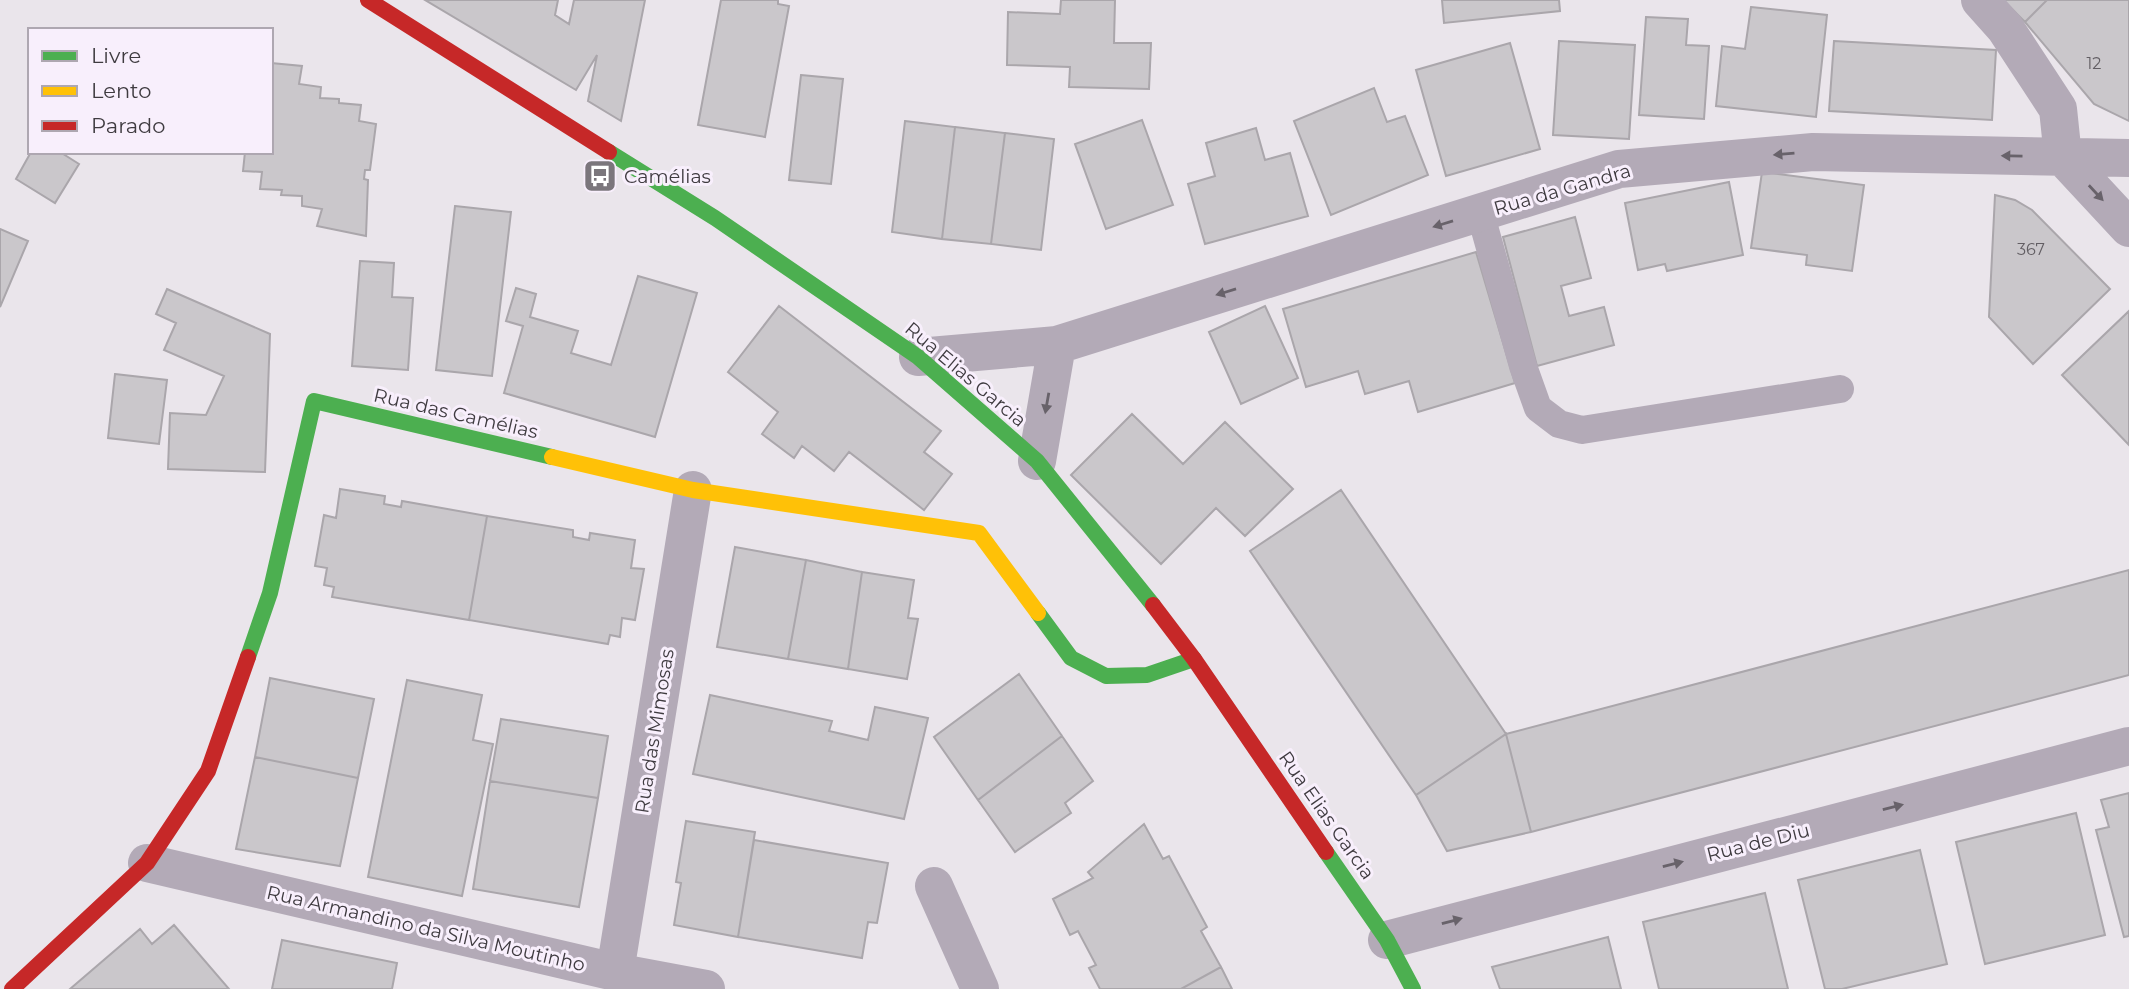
<svg xmlns="http://www.w3.org/2000/svg" width="2129" height="989" font-family="Montserrat,sans-serif">
	<rect width="100%" height="100%" fill="#eae5eb"/>
	<path fill="#cac7cb" stroke="#aaa6ab" stroke-width="2" d="M425,0H558L555,15L569,24L574,0H645L621,121L588,101L597,55L576,90Z
		M721,0H778V4L789,6L765,137L698,125Z
		M1061,0H1115L1114,43H1151L1149,89L1069,87L1070,67L1007,65L1008,12L1060,14Z
		M1442,0H1559L1560,11L1444,23Z
		M2003,0H2047L2025,22Z
		M2047,0H2129V121L2094,104L2025,22Z
		M1751,7L1827,15L1816,117L1716,106L1722,46L1745,49Z
		M1646,17L1688,19L1686,45L1709,46L1704,119L1639,115Z
		M1559,41L1635,45L1629,139L1553,135Z
		M1834,41L1996,50L1992,120L1829,111Z
		M1510,43L1540,149L1446,176L1416,70Z
		M271,63L302,66L299,84L321,87L320,98L339,99V103L361,105L359,121L376,124L370,170H365L364,179L368,180L366,236L317,226L322,209L302,206V196L281,195L282,190L260,189L262,172L243,171L245,152H271Z
		M801,75L843,79L831,184L789,180Z
		M1374,88L1387,122L1405,116L1428,175L1331,215L1294,121Z
		M1142,120L1173,205L1106,229L1075,144Z
		M905,121L955,127L942,239L892,232Z
		M955,127L1005,133L991,244L942,239Z
		M1256,128L1265,160L1290,153L1308,216L1205,244L1188,184L1215,176L1206,143Z
		M1005,133L1054,139L1041,250L991,244Z
		M31,152H60L79,164L55,203L16,179Z
		M1762,172L1864,185L1852,271L1806,265L1807,255L1751,248Z
		M1729,182L1743,255L1667,271L1665,264L1638,270L1625,203Z
		M1995,195L2015,200L2032,210L2110,289L2033,364L1989,317Z
		M455,206L511,212L492,376L436,370Z
		M1575,217L1591,278L1561,286L1569,316L1604,307L1614,345L1537,366L1503,237Z
		M0,229L28,241L0,307Z
		M1476,252L1515,383L1418,412L1409,381L1365,394L1358,371L1306,387L1283,309Z
		M360,261L394,263L392,297L413,298L408,370L352,366Z
		M638,276L697,293L655,437L504,393L523,326L506,321L516,288L536,294L530,317L578,331L571,353L611,365Z
		M167,289L270,334L265,472L168,469L170,413L206,415L224,376L164,350L176,323L156,314Z
		M779,306L941,431L924,452L952,474L924,510L849,452L834,471L802,446L794,458L762,434L778,412L728,372Z
		M1265,306L1298,378L1241,404L1209,332Z
		M2129,311V445L2062,375Z
		M115,374L167,380L159,444L108,438Z
		M1132,414L1183,464L1225,422L1293,489L1245,536L1216,508L1161,564L1071,475Z
		M340,489L385,496L384,504L401,507L402,501L487,516L469,620L332,597L334,587L324,585L327,568L315,566L324,515L336,518Z
		M1341,490L1506,734L1416,795L1250,551Z
		M487,516L573,530V537L589,540L590,533L635,540L631,568L644,569L635,620L622,618L620,637L610,635L608,644L469,620Z
		M735,547L806,560L788,659L717,647Z
		M806,560L862,572L848,669L788,659Z
		M2129,570V675L1531,832L1506,734Z
		M862,572L914,580L908,618L918,619L907,679L848,669Z
		M1019,674L1062,736L978,800L934,737Z
		M270,678L374,699L358,778L255,757Z
		M407,680L482,695L473,740L493,744L462,896L368,877Z
		M710,695L832,721L829,731L868,740L875,707L928,718L904,819L693,774Z
		M501,719L608,736L598,798L490,781Z
		M1506,734L1531,832L1447,851L1416,795Z
		M1062,736L1093,781L1065,803L1071,813L1015,852L978,800Z
		M255,757L358,778L340,866L236,849Z
		M490,781L598,798L579,907L473,889Z
		M2129,793V936L2124,937L2096,830L2109,827L2101,800Z
		M2076,813L2105,935L1985,964L1956,842Z
		M686,821L755,832L738,937L674,925L681,883L676,882Z
		M1144,824L1163,859L1169,856L1207,927L1201,931L1221,967L1181,989H1100L1089,968L1096,965L1078,931L1070,935L1053,899L1093,878L1088,872Z
		M754,840L888,863L877,923L868,922L862,958L738,937Z
		M1920,850L1947,964L1842,989H1825L1798,880Z
		M1765,893L1788,989H1659L1643,922Z
		M174,925L229,989H70L140,929L152,944Z
		M1608,937L1621,989H1500L1492,967Z
		M282,940L397,963L392,989H272Z
		M1221,967L1232,989H1181Z"/>
	<g fill="none" stroke-linecap="round" stroke-linejoin="round">
		<path stroke="#b3aab7" stroke-width="28" d="M1480,212L1523,366L1538,408L1559,424L1582,430L1840,389"/>
		<path stroke="#b3aab7" stroke-width="38" d="M1980,0L2005,28L2058,109L2063,157L2129,228
			M918,357L1057,345L1619,169L1813,152L2129,158
			M1037,461L1057,345
			M147,863L615,972L706,989
			M934,886L980,989
			M1387,940L2129,746
			M615,972L693,490"/>
		<path stroke="#4caf50" stroke-width="16" d="M609,152L715,218L918,357L1037,461L1153,605
			M1038,613L1071,658L1106,676L1147,675L1194,659
			M248,657L270,593L314,401L552,457
			M1326,852L1387,940L1413,989"/>
		<path stroke="#ffc107" stroke-width="16" d="M552,457L693,490L979,533L1038,613"/>
		<path stroke="#c62828" stroke-width="16" d="M368,0L609,152
			M1153,605L1194,659L1326,852
			M12,989L147,863L208,771L248,657"/>
	</g>
	<defs><path id="oneway-solid" d="M-6-.8H1V-3.2L6.5 0L1 3.2V.8H-6Z" transform="scale(1.75)"/></defs>
	<g fill="#68626a">
		<use href="#oneway-solid" transform="translate(1784 154) rotate(175)"/>
		<use href="#oneway-solid" transform="translate(2012 156) rotate(-179)"/>
		<use href="#oneway-solid" transform="translate(2096 193) rotate(47)"/>
		<use href="#oneway-solid" transform="translate(1443 224) rotate(163)"/>
		<use href="#oneway-solid" transform="translate(1226 292) rotate(163)"/>
		<use href="#oneway-solid" transform="translate(1047 403) rotate(100)"/>
		<use href="#oneway-solid" transform="translate(1893 807) rotate(-14)"/>
		<use href="#oneway-solid" transform="translate(1673 864) rotate(-14)"/>
		<use href="#oneway-solid" transform="translate(1452 921) rotate(-15)"/>
	</g>
	<defs>
		<symbol id="bus-square" viewBox="-11 -11 22 22"><rect x="-9" y="-9" width="18" height="18" rx="4" fill="#7b767c" stroke="#f8effc"/><path d="M-5-6H5V4H4V6H2V4H-2V6H-4V4H-5ZM-3.5-4V0h7V-4ZM-3.5 1.2v1.5H-2V1.2ZM2 1.2v1.5H3.5V1.2Z" fill="#fff"/></symbol>
	</defs>
	<g fill-rule="evenodd">
		<use href="#bus-square" x="581" y="157" width="38" height="38"/>
	</g>
	<g text-anchor="middle" stroke-width="6" stroke-linejoin="round" paint-order="stroke">
		<g font-size="16" fill="#625e63">
			<text x="2094" y="69">12</text>
			<text x="2031" y="255">367</text>
		</g>
		<g font-size="19" fill="#3f3b40" stroke="#f8effc" text-anchor="start">
			<text x="624" y="183">Camélias</text>
		</g>
		<g font-size="19" fill="#3f3b40" stroke="#f8effc">
			<text transform="translate(1562 189) rotate(-16)" y="7">Rua da Gandra</text>
			<text transform="translate(966 374) rotate(40)" y="7">Rua Elias Garcia</text>
			<text transform="translate(456 413) rotate(13)" y="7">Rua das Camélias</text>
			<text transform="translate(654 731) rotate(-81)" y="7">Rua das Mimosas</text>
			<text transform="translate(1327 815) rotate(55)" y="7">Rua Elias Garcia</text>
			<text transform="translate(1758 842) rotate(-14)" y="7">Rua de Diu</text>
			<text transform="translate(426 928) rotate(13)" y="7">Rua Armandino da Silva Moutinho</text>
		</g>
	</g>
	<rect x="28" y="28" width="245" height="126" fill="#f8effc" stroke="#aea7b1" stroke-width="2"/>
	<rect x="42" y="51" width="35" height="10" fill="#4caf50" stroke="#aea7b1" stroke-width="2"/>
	<text x="91" y="63" font-size="21" fill="#3f3b40">Livre</text>
	<rect x="42" y="86" width="35" height="10" fill="#ffc107" stroke="#aea7b1" stroke-width="2"/>
	<text x="91" y="98" font-size="21" fill="#3f3b40">Lento</text>
	<rect x="42" y="121" width="35" height="10" fill="#c62828" stroke="#aea7b1" stroke-width="2"/>
	<text x="91" y="133" font-size="21" fill="#3f3b40">Parado</text>
</svg>
